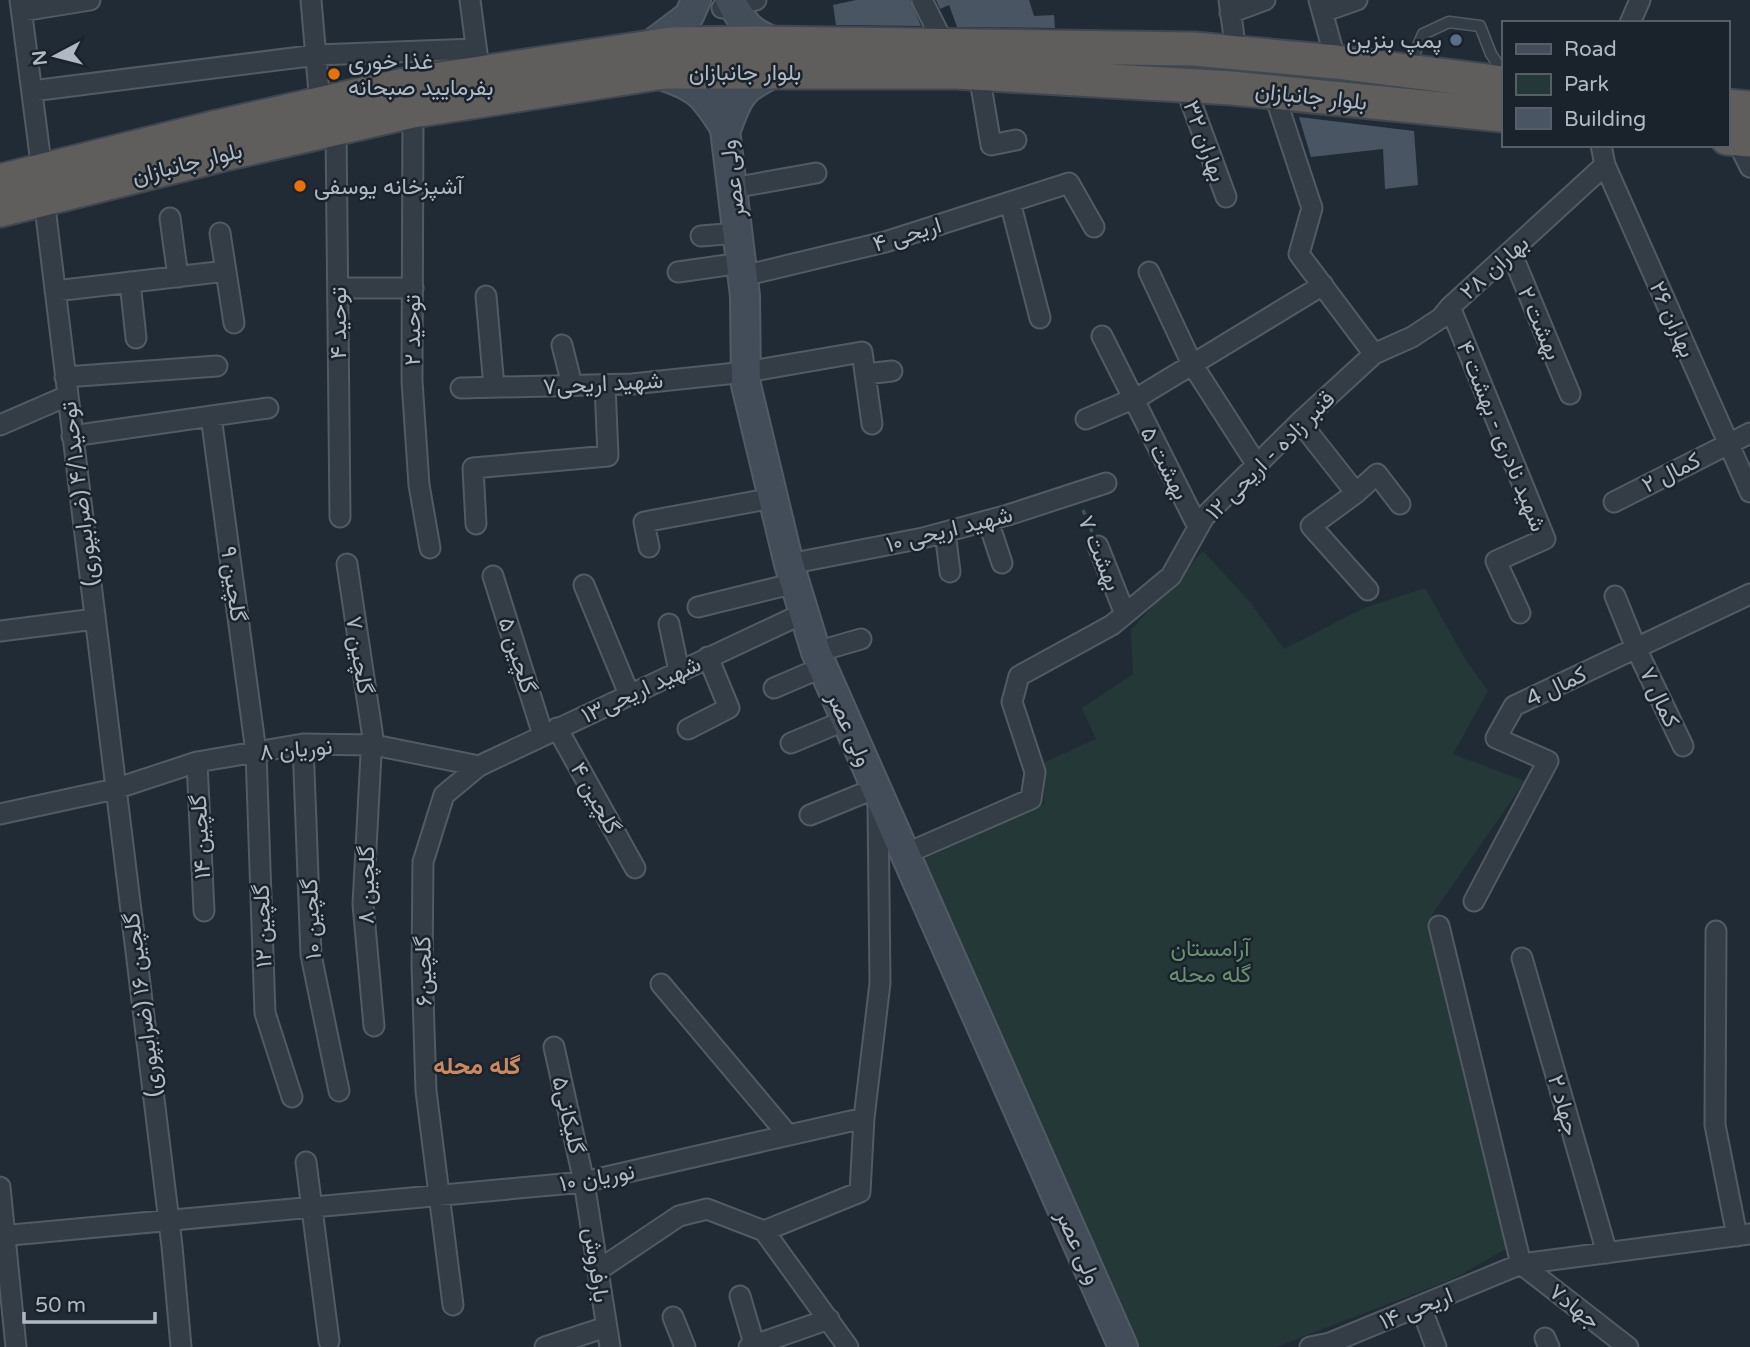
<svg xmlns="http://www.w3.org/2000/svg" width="1750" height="1347" font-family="'Varela Round',Vazirmatn,sans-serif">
	<rect width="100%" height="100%" fill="#212b36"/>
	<path fill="#243838" d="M1203,551L1250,602L1284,649L1364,608L1425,588L1465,659L1488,691L1453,754L1525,781L1431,916L1518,1242L1453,1279L1276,1347H1133L920,861L1044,804L1045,762L1096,739L1082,708L1133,674L1131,630Z"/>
	<path fill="#495562" d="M856,0H910L921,26L836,25L833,5Z
		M936,0H1029L1034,16L1054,15L1055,28L957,27L949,5L940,9Z
		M1299,117L1414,131L1418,185L1385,189L1383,149L1311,157Z"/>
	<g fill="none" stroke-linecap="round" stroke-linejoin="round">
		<defs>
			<path id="service" d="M1409,66L1423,34L1449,22L1480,26L1491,54L1503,72"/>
			<path id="minor" d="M20,0L42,171
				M311,0L320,104
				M470,0L478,61
				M922,0L944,44
				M1229,0L1236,52
				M1319,0L1336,62
				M722,8L756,0
				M22,11L90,0
				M1323,12L1357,0
				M1230,13L1265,0
				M1630,23L1640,0
				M979,74L991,145L1016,140
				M1185,86L1226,197
				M32,91L317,55L475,49
				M1274,93L1312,208L1299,254L1374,354
				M413,111L412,381L419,485L430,548
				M336,129L340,517
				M1736,139L1750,167
				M1601,145L1605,165L1750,492
				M733,188L816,173
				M44,199L172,1246L181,1347
				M1010,202L1040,318
				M170,218L178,277
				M220,233L234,323
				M701,236L738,233
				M1511,252L1570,394
				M678,272L741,263
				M1149,272L1192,364L1257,465
				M743,276L885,242L1069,183L1094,227
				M130,282L136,338
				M338,288H413
				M55,291L226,271
				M486,296L494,387
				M1450,307L1545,539L1496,561L1520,613
				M1102,336L1198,527
				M562,345L572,385
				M865,374L892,371
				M65,377L217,366
				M461,388L632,384L746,372L862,352L872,424
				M211,416L256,752L265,1013L292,1097
				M1086,419L1142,395L1323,285
				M1300,422L1356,493
				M0,425L67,396
				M72,436L268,408
				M1614,502L1750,433
				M988,521L1002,563
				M476,524L473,468L608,456L605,385
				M945,532L950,572
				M1098,546L1125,614
				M649,547L644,522L773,498
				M347,564L374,745L371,755L363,904L374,1026
				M789,564L923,538L1008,515L1106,483
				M493,576L543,735
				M584,585L629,694
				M1368,590L1311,526L1356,493L1377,474L1400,504
				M1615,596L1636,648L1683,746
				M698,607L795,583
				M669,624L679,671
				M0,631L95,619
				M816,652L861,639
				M774,688L823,667
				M557,728L635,868
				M688,729L729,708L708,657
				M791,743L846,720
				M303,744L311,955L339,1091
				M197,762L204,911
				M0,814L115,789L197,762L303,744L374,745L479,766
				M810,815L876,788
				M905,854L1031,799L1035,772L1012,702L1019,676L1112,625L1171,576L1204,517L1300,422L1374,354L1412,337L1441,318L1450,307L1605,165
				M1474,901L1548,761L1496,738L1514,706L1750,594
				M1439,926L1521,1264
				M1716,931L1715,1125L1737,1236
				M1522,958L1607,1253
				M661,984L788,1135
				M554,1047L584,1182L610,1347
				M306,1162L329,1341
				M0,1187L16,1347
				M764,1231L860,1192L864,1118L880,983L878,804
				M0,1236L584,1182L864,1118
				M1521,1264L1628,1347
				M600,1269L679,1216L707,1209L764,1231L848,1347
				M740,1296L755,1347
				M453,1305L426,1091L422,965L423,862L444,795L479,766L804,613
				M1421,1307L1436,1347
				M673,1317L685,1347
				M1545,1338L1549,1347
				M545,1347L606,1327
				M749,1347L829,1319
				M1310,1347L1330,1343L1521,1264L1750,1234"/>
			<path id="secondary" d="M730,0C744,25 750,33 778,43
				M648,47L689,16L696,0
				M718,71L745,296L746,385L789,564L816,652L1123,1347
				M658,74C698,87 704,94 726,130C739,93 742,88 778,71"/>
			<path id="trunk" d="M1727,106L1750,108
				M1727,138L1750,140
				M0,181L217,127L408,84L671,44L754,43L1194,49L1336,62L1503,83
				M0,210L224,154L413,111L664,72H956L1232,88L1503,115"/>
		</defs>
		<use href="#service" stroke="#525b64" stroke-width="13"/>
		<use href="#minor" stroke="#525b64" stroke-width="23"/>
		<use href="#secondary" stroke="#525b64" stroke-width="32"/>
		<use href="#trunk" stroke="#3f4851" stroke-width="37"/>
		<path stroke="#415354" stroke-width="3.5" stroke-dasharray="5 5" stroke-linecap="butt" d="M1083,510L1092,532"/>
		<use href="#service" stroke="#343d46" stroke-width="10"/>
		<use href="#minor" stroke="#343d46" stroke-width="19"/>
		<use href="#secondary" stroke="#434c59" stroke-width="28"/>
		<use href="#trunk" stroke="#5f5e5c" stroke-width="33"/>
	</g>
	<circle fill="#5c6f8a" stroke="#1a222b" stroke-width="2.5" cx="1456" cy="40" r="7"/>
	<g fill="#e8710a" stroke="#1a222b" stroke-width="2.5">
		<circle cx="334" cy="74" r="7"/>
		<circle cx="300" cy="186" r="7"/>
	</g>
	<g text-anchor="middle" stroke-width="5" stroke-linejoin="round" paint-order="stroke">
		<g font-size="23" fill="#afb8c3" stroke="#1a222b" text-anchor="start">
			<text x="1442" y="48" text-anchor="end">پمپ بنزین</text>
			<text x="348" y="69">غذا خوری<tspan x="348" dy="26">بفرمایید صبحانه</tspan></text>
			<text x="314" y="194">آشپزخانه یوسفی</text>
		</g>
		<g font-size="23" fill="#afb8c3" stroke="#1a222b">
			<text x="745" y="80">بلوار جانبازان</text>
			<text transform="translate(1311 96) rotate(6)" y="8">بلوار جانبازان</text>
			<text transform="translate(1205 141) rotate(70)" y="8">بهاران ۳۲</text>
			<text transform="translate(187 163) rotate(-14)" y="8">بلوار جانبازان</text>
			<text transform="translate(732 179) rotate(-97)" y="8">ولی عصر</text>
			<text transform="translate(907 234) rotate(-17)" y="8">اریحی ۴</text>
			<text transform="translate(1494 267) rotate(-42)" y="8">بهاران ۲۸</text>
			<text transform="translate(1673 319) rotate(66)" y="8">بهاران ۲۶</text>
			<text transform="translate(338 323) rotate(-90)" y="8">توحید ۴</text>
			<text transform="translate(1540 323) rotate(67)" y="8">بهشت ۲</text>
			<text transform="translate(412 330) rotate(-90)" y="8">توحید ۲</text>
			<text transform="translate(603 383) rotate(-3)" y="8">شهید اریحی۷</text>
			<text transform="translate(1502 436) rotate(68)" y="8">شهید نادری - بهشت ۴</text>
			<text transform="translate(1270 455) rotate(-45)" y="8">قنبر زاده - اریحی ۱۲</text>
			<text transform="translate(1165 463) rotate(63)" y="8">بهشت ۵</text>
			<text transform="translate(1671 472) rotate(-27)" y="8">کمال ۲</text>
			<text transform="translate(79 494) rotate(-97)" y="8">توحید۴/۱ (ضرابپوری)</text>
			<text transform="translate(949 529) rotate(-14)" y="8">شهید اریحی ۱۰</text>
			<text transform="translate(1100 553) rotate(68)" y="8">بهشت ۷</text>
			<text transform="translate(234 584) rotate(82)" y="8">گلچین ۹</text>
			<text transform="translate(360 655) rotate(81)" y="8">گلچین ۷</text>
			<text transform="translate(518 655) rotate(72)" y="8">گلچین ۵</text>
			<text transform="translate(1556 686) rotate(-26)" y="8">کمال 4</text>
			<text transform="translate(641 689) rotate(-25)" y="8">شهید اریحی۱۳</text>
			<text transform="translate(1660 697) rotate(65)" y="8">کمال ۷</text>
			<text transform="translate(850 729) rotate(66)" y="8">ولی عصر</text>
			<text transform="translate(296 749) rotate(-5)" y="8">نوریان ۸</text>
			<text transform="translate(596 798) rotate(61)" y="8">گلچین ۴</text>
			<text transform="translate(200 837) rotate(-93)" y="8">گلچین ۱۴</text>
			<text transform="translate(366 885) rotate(-90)" y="8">گلچین ۸</text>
			<text transform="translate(311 919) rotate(-93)" y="8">گلچین ۱۰</text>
			<text transform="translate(262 926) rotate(-92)" y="8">گلچین ۱۲</text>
			<text transform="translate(423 971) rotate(-91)" y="8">گلچین۶</text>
			<text transform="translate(142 1005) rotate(-97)" y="8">گلچین ۱۶ (ضرابپوری)</text>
			<text transform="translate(1564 1105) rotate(74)" y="8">جهاد ۲</text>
			<text transform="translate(569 1115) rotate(77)" y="8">گلیکانی۵</text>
			<text transform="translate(597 1177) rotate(-10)" y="8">نوریان ۱۰</text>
			<text transform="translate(1079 1247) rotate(66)" y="8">ولی عصر</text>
			<text transform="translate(597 1265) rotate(82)" y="8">بارفروش</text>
			<text transform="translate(1575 1306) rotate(38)" y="8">جهاد۷</text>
			<text transform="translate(1416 1308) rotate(-22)" y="8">اریحی ۱۴</text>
		</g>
		<g font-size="23" fill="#68926f" stroke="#1a222b">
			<text x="1210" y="956">آرامستان<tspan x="1210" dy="26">گله محله</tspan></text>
		</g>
		<g font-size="24" font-weight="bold" fill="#cc8961" stroke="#1a222b">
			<text x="477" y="1074">گله محله</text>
		</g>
	</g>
	<rect x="1502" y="21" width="228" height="126" fill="#1a222b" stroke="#565e68" stroke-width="2"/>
	<rect x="1516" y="44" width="35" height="10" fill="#434c59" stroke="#565e68" stroke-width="2"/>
	<text x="1564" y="56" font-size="21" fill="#afb8c3">Road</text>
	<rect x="1516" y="74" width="35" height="21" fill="#243838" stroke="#565e68" stroke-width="2"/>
	<text x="1564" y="91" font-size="21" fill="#afb8c3">Park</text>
	<rect x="1516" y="108" width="35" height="21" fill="#495562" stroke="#565e68" stroke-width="2"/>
	<text x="1564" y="126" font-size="21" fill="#afb8c3">Building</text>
	<g transform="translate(56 56) rotate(263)" stroke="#1a222b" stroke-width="5" paint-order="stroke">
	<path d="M0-5L12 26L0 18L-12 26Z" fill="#afb8c3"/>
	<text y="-10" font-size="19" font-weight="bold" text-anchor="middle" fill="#afb8c3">N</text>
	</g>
	<path d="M24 1312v10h131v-10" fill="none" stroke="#afb8c3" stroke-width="3.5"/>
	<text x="35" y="1312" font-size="21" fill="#afb8c3" stroke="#1a222b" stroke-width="5" paint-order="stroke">50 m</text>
</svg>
